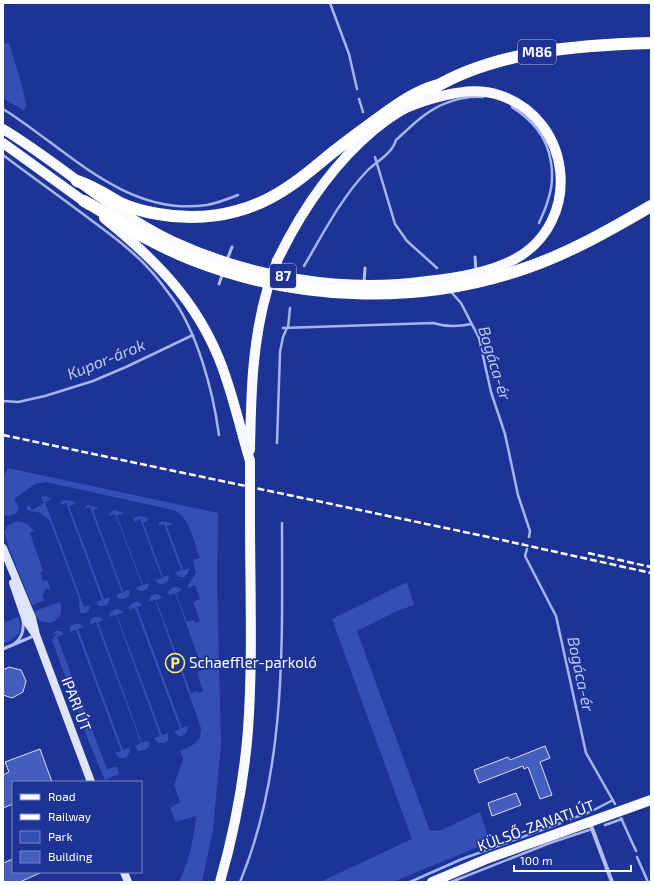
<svg xmlns="http://www.w3.org/2000/svg" width="654" height="885" font-family="'Exo 2',sans-serif">
	<rect width="100%" height="100%" fill="#1d3496"/>
	<path fill="#344fb5" d="M9,43L21,82L26,103V108L23,110L3,98V44Z
		M8,468L218,513L217,583L221,744L213,830L202,882H179C189,861 194,839 196,816L176,822L170,808L180,802L174,785L183,759L180,751C192,746 202,742 201,728L155,600L149,602L151,596C155,594 159,593 162,598L156,600L191,693L197,691L198,693L203,691L197,672L203,670L175,593L169,595L168,593L171,588C176,587 179,586 182,590L176,593L187,622L194,620L195,623L200,621L193,602L200,599L195,585L188,588V586L196,573L193,560L200,558C194,543 189,515 173,510L46,482L35,484L14,499L19,508L17,513L9,516L3,515V478Z
		M41,497L46,496L51,499L45,502L84,607L90,605L89,610L86,613H80L79,598L50,521L41,513L27,510V507L29,505L32,510L44,503Z
		M63,500L73,501L75,504L69,506L104,599L110,597L108,604L104,606H99L96,602L102,600L66,503L60,505L61,502Z
		M88,505L99,508L93,510L123,592L130,590L129,596L124,599H119L116,595L122,593L90,507L84,509Z
		M114,510L124,513L117,516L143,585L149,583C150,589 144,592 139,591L136,588L142,585L115,514L109,516L110,513Z
		M138,516L145,517L149,520L143,522L163,577L169,575L168,581L164,584H159L155,580L162,578L140,519L134,522V518Z
		M18,521L28,524L34,531L30,533L43,571L40,572L43,581L47,580L51,590L46,588L42,597L46,600L32,605L10,551L4,532L8,525Z
		M163,521L173,524L167,526L183,570L189,568L188,573L184,577H179L175,573L181,570L164,524L158,526L159,523Z
		M407,582L414,605L397,611L357,631L430,831L441,830L480,812L490,842L393,882H320L412,839L332,619Z
		M60,602C63,612 60,619 51,623L40,621L32,612Z
		M135,602H139L143,605L137,607L182,728L188,726L187,733L182,736H178L174,731L180,729L135,608L129,610L130,605Z
		M116,609L120,610L123,612L117,615L162,735L168,733V740L165,743H158L154,738L160,736L116,615L109,617L110,613Z
		M18,617C25,633 16,638 3,644V623Z
		M94,617H100L103,620L98,622L142,743L149,741V747L145,750L138,751L135,746L141,743L96,622L90,625V621Z
		M74,624H80L84,627L78,629L123,750L129,748L130,752L126,758H119L115,753L121,751L76,630L70,632V627Z
		M56,631H61L64,634L57,637L107,769L114,767H117L119,774L105,780L90,745L52,640L57,634L55,633L51,635L48,642L51,635Z"/>
	<g fill="none" stroke-linecap="round" stroke-linejoin="round">
		<path stroke="#a4b5f1" stroke-width="2.5" d="M330,3L349,54L357,89
			M359,99L363,112
			M512,107C521,113 530,120 537,129C552,148 556,177 548,200C546,208 542,216 539,223
			M3,109C66,148 125,217 207,205C218,203 228,199 238,195
			M3,155C32,177 62,198 91,220C103,229 116,238 127,248C143,261 158,278 170,295C197,330 213,391 219,435
			M375,157L395,224L407,241L437,268
			M304,266C323,234 341,198 367,171C377,161 392,154 396,140C405,132 413,124 422,117C438,104 462,95 483,97
			M452,293L461,303L479,338L491,392L505,434L518,495L530,531L529,537
			M283,328L433,323C446,327 457,327 471,324
			M288,328L290,308
			M3,401L18,402L45,396L93,381L126,367L193,335
			M277,443L280,352L283,337L287,328
			M527,549L525,556L556,616L586,753L615,804
			M621,818L636,851
			M571,819L592,811L613,800
			M605,825L622,819
			M637,857L648,882
			M240,882C287,769 282,643 282,523
			M410,882L462,859L561,823
			M451,882L550,843L592,829"/>
	</g>
	<path fill="#455dbd" stroke="#d7dffb" d="M9,667L21,670L26,681L23,692L12,698L3,695V670Z
		M545,746L550,758L540,762L552,795L540,799L528,767L524,769L523,766L479,783L474,770L508,757L510,760Z
		M40,749L52,782H13V804L3,808V775L9,772L5,762Z
		M516,793L521,805L492,816L488,803Z
		M13,859V872H42L20,882H3V863Z"/>
	<g fill="none" stroke-linecap="round" stroke-linejoin="round">
		<path stroke="#b1beef" stroke-width="3" d="M475,257L476,271
			M227,260L232,247
			M364,282L365,268
			M219,284L223,273
			M13,645C22,638 24,631 23,620
			M3,649L36,635"/>
		<path stroke="#b1beef" stroke-width="4" d="M590,823L612,882"/>
		<path stroke="#dee4fb" stroke-width="8" d="M3,548L32,618L36,635L91,782
			M13,583L26,621L35,634
			M124,872L128,882"/>
		<path stroke="#f9faff" stroke-width="10" d="M3,129C61,164 111,212 172,241C250,277 342,293 427,281C456,278 489,273 515,259C583,222 573,119 499,95C481,89 464,91 446,95C433,98 419,102 406,108C394,114 385,121 375,129C332,165 301,211 277,261
			M3,143L89,205
			M104,218C161,264 205,310 227,381C236,408 242,435 250,461
			M250,450C251,394 252,341 268,287
			M220,882C234,833 244,781 248,730C253,659 250,588 250,517
			M432,882L489,858L651,800"/>
		<path stroke="#fff" stroke-width="12" d="M432,89C495,51 579,45 651,43
			M77,181C93,186 106,195 120,203C131,208 146,212 158,214C196,221 236,216 270,198C291,187 309,172 327,157C344,143 362,130 380,117C398,104 416,91 438,85
			M84,201C101,210 117,221 133,231C153,242 173,252 193,260C298,301 417,305 523,269C568,254 610,230 651,206"/>
		<path stroke="#fff" stroke-width="2.5" stroke-dasharray="7 3" stroke-linecap="butt" d="M3,435L493,538L651,573
			M588,553L651,567"/>
		<path stroke="#f9faff" stroke-width="10" d="M268,287L277,261
			M250,461V517"/>
	</g>
	<defs>
		<symbol id="parking-ring" viewBox="-11 -11 22 22"><circle r="9.5" fill="#1d3496" stroke="#fff970" stroke-width="1.5"/><path d="M-3.5-5.5H1a3.5 3.5 0 0 1 0 7H-1V5.5H-3.5ZM-1-3.4V-.6H.8a1.4 1.4 0 0 0 0-2.8Z" fill="#fff970"/></symbol>
	</defs>
	<g fill-rule="evenodd">
		<use href="#parking-ring" x="164" y="652" width="22" height="22"/>
	</g>
	<g text-anchor="middle" stroke-width="3.5" stroke-linejoin="round" paint-order="stroke">
		<g fill="#1d3496" stroke="#bbc2e0" stroke-width="1">
			<rect x="518" y="40" width="38" height="24" rx="3"/>
			<rect x="270" y="264" width="26" height="24" rx="3"/>
		</g>
		<g font-size="14" font-weight="bold" fill="#fff">
			<text x="537" y="57">M86</text>
			<text x="283" y="281">87</text>
		</g>
		<g font-size="15" fill="#fff" stroke="#1d3496" text-anchor="start">
			<text x="189" y="668">Schaeffler-parkoló</text>
		</g>
		<g font-size="15" fill="#fff" stroke="#1d3496">
			<text transform="translate(76 704) rotate(69)" y="5">IPARI ÚT</text>
			<text transform="translate(536 826) rotate(-20)" y="5">KÜLSŐ-ZANATI ÚT</text>
		</g>
		<g font-size="16" font-style="italic" fill="#bdc9f6" stroke="#1d3496">
			<text transform="translate(106 359) rotate(-22)" y="6">Kupor-árok</text>
			<text transform="translate(495 363) rotate(73)" y="6">Bogáca-ér</text>
			<text transform="translate(581 674) rotate(78)" y="6">Bogáca-ér</text>
		</g>
	</g>
	<rect width="654" height="885" fill="none" stroke="#ffffff" stroke-width="8"/>
	<rect x="12" y="781" width="130" height="92" fill="#1d3496" stroke="#7785c0"/>
	<rect x="20" y="794" width="20" height="6" fill="#f9faff" stroke="#7785c0"/>
	<text x="48" y="801" font-size="12" fill="#ffffff">Road</text>
	<rect x="20" y="814" width="20" height="6" fill="#ffffff" stroke="#7785c0"/>
	<text x="48" y="821" font-size="12" fill="#ffffff">Railway</text>
	<rect x="20" y="831" width="20" height="12" fill="#344fb5" stroke="#7785c0"/>
	<text x="48" y="841" font-size="12" fill="#ffffff">Park</text>
	<rect x="20" y="851" width="20" height="12" fill="#455dbd" stroke="#7785c0"/>
	<text x="48" y="861" font-size="12" fill="#ffffff">Building</text>
	<path d="M514 865v6h117v-6" fill="none" stroke="#ffffff" stroke-width="2"/>
	<text x="520" y="865" font-size="12" fill="#ffffff" stroke="#1d3496" stroke-width="3" paint-order="stroke">100 m</text>
</svg>
